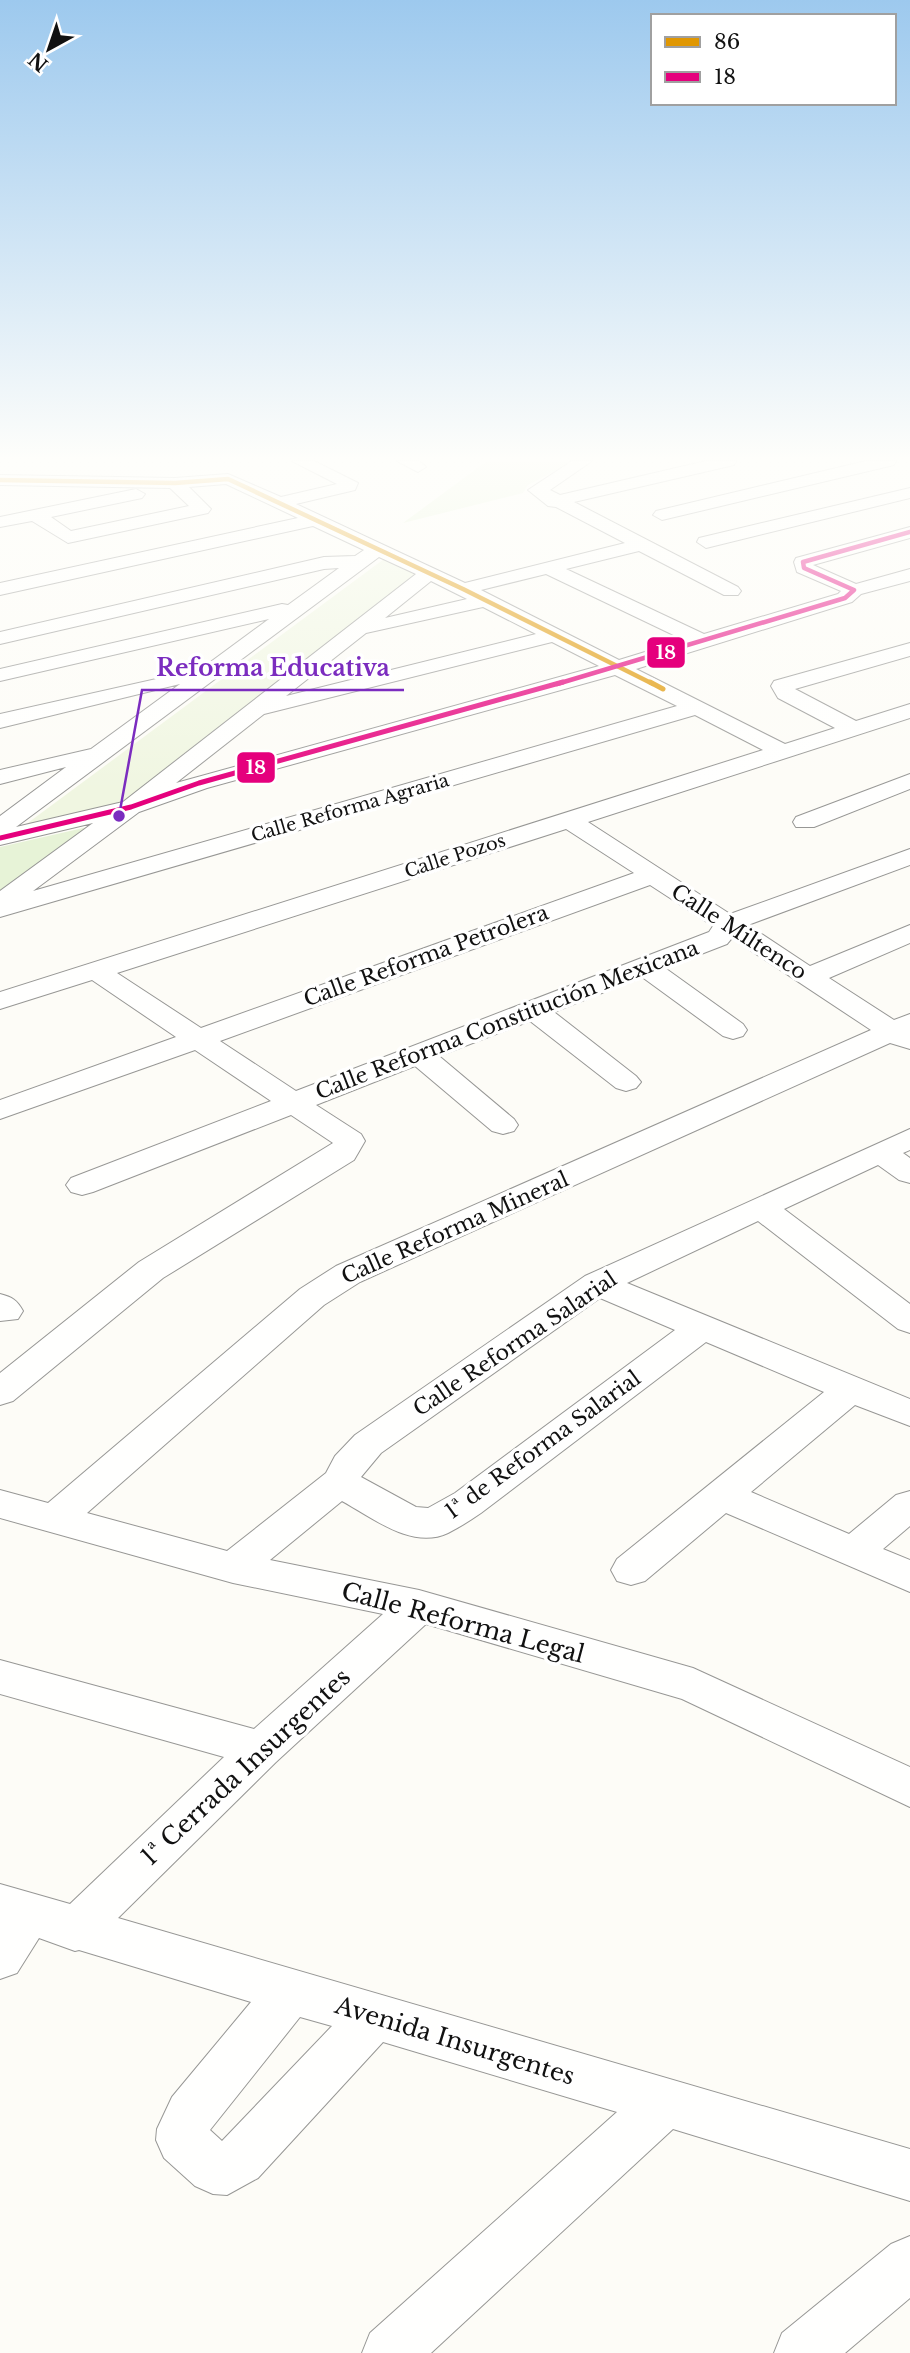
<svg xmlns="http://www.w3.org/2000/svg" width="910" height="2353" font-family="'Libre Baskerville',serif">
	<rect width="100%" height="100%" fill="#fdfcf7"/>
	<path fill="#e7f3d7" d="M487,461H574L528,485L523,493L403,523Z
		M105,823L0,899V847Z"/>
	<path fill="#f0f6e1" d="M384,559L415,574L129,803L21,828Z"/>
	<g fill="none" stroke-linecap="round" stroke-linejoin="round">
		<defs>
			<path id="minor" d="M292,461H314L358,483L355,490L296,504L465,583L625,543L556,507L548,506L528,490L572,461H592L550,490L560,495L706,461H736L734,465L574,502L738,587L741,591L738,595H724L639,551L566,569L704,634L838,594L841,591L797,572L794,562L796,558L910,527V538L813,565L856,584L910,569V581L861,594L852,602L636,669L785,744L835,728L778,698L771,686L774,681L910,643V656L795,689L856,721L910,704V718L588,822L730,914L910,849V865L748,925L810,966L910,925V943L829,978L894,1020L910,1014V1049L890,1043L360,1282L324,1305L87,1513L227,1551L326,1473L335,1456L355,1435L585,1276L910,1129V1150L903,1153L910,1158V1183L899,1180L878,1165L784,1209L910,1304V1333L898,1329L758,1221L627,1283L910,1399V1426L855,1405L751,1492L849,1534L896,1495L910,1491V1526L883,1549L910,1560V1592L726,1513L645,1581L631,1585L617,1581L611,1570L617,1559L824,1392L706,1342L481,1513C471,1520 460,1527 448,1533C412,1550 373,1518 342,1501L270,1560L419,1590L693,1668L910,1767V1807L682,1699L426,1624L276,1762L118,1918L910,2149V2201L673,2129L431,2353H362L370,2333L617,2112L383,2042L258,2178L227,2195L213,2194L195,2186L164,2158L156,2140L157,2129L172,2097L251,2002L79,1950L75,1951L39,1938L17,1973L0,1979V1884L70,1904L224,1757L0,1694V1660L254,1729L383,1614L233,1583L0,1518V1490L48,1503L300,1289L336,1266L871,1030L732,938L727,944L665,968L743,1024L747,1030L743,1036L733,1039L723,1036L642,977L554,1012L636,1076L641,1082L636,1088L626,1091L616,1088L530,1021L439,1056L514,1119L518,1125L514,1131L503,1134L492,1131L415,1066L316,1105L361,1134L365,1141L354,1160L163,1278L13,1401L0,1405V1373L139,1262L333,1143L291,1115L93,1192L82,1195L71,1192L66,1185L71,1178L271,1101L195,1050L0,1119V1100L176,1037L92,980L0,1009V992L763,750L695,715L0,917V891L93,823L0,845V816L66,767L0,784V770L91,749L180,684L0,728V714L201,669L269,619L0,681V669L282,604L288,605L339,568L324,569L0,644V632L324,557L355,556L364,550L313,526L0,595V583L298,518L226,484L189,487L211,509L208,513L68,543L32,521L0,527V517L136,489L145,494L142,498L51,517L71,531L189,506L170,488L0,485V475L175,478L228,474L281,497L337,484ZM379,557L416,574L123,802L16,827ZM546,574L684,640L619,660L481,590ZM431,581L467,599L385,618ZM483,607L536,634L286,696L366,633ZM552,642L599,666L176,783L264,714ZM615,675L677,706L33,891L139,812L207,788ZM566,829L634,873L201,1028L117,973ZM650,885L713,926L709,932L296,1091L220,1041ZM600,1298L675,1330L455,1493L428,1508L416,1507L361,1477L381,1453ZM300,2017L332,2026L222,2141L210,2130Z
				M397,461H419L426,467L418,472Z
				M866,461H896L894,465L662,520L653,515L656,511Z
				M910,488V498L706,548L697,542L699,538Z
				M910,774V789L814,827H796L793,822L796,817Z
				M0,1294C12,1297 17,1300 23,1311L18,1319L0,1321Z
				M910,2236V2298L845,2353H774L782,2333L891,2244Z"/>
		</defs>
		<use href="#minor" stroke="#979795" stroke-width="2"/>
		<use href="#minor" fill="#fffffe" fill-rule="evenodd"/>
		<defs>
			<path id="bus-1-far1" d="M0,480L175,483L228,479L463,589L653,684"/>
			<path id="bus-1" d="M650,682L663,689"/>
			<path id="bus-2-far1" d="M557,684L845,598L854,590L804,568L803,562L910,532"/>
			<path id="bus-2" d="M0,838L131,807L199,783L563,682"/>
		</defs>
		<use href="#bus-1-far1" stroke="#fff" stroke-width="8"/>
		<use href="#bus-1" stroke="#fff" stroke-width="10"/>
		<use href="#bus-2-far1" stroke="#fff" stroke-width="8"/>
		<use href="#bus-2" stroke="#fff" stroke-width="10"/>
		<use href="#bus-1-far1" stroke="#e09702" stroke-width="4.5"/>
		<use href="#bus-1" stroke="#e09702" stroke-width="5"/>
		<use href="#bus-2-far1" stroke="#e5007d" stroke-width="4.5"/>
		<use href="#bus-2" stroke="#e5007d" stroke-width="5"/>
	</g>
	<linearGradient id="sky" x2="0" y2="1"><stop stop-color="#9dc9ee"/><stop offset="0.58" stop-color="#fefefb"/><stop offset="1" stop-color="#fefefb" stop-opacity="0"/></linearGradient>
	<rect width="910" height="791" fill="url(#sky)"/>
	<g text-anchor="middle" stroke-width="7" stroke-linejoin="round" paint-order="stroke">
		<g font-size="18" fill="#111" stroke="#fff">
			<text transform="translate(350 808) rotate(-16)" y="6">Calle Reforma Agraria</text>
			<text transform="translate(455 856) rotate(-18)" y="6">Calle Pozos</text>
		</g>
		<g font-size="21" fill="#111" stroke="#fff">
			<text transform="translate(739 932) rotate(33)" y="7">Calle Miltenco</text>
			<text transform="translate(426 956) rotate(-20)" y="7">Calle Reforma Petrolera</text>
			<text transform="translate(507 1020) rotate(-21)" y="7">Calle Reforma Constitución Mexicana</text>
			<text transform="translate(455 1228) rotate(-24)" y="7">Calle Reforma Mineral</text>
			<text transform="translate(515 1344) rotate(-34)" y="7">Calle Reforma Salarial</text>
			<text transform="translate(543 1445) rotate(-36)" y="7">1ª de Reforma Salarial</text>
		</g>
		<g font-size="24" fill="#111" stroke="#fff">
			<text transform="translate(463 1623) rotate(15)" y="8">Calle Reforma Legal</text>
			<text transform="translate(246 1767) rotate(-43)" y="8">1ª Cerrada Insurgentes</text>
			<text transform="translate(455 2041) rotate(17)" y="8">Avenida Insurgentes</text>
		</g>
	</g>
	<path fill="none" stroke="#7b2cbf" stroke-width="2.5" d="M119 816L142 690H404"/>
	<circle fill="#7b2cbf" stroke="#fff" stroke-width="2.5" cx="119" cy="816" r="7"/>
	<g font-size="23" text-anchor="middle" font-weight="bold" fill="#7b2cbf" stroke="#fff" stroke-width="7" stroke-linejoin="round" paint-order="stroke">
		<text x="273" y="676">Reforma Educativa</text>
	</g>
	<g stroke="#fff" stroke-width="2.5">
		<rect x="646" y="636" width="40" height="33" rx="7" fill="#e5007d"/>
		<rect x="236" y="751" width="40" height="33" rx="7" fill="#e5007d"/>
	</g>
	<g font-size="19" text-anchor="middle" font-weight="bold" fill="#fff">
		<text x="666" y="659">18</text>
		<text x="256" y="774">18</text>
	</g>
	<rect x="651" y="14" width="245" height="91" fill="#ffffff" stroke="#a0a0a0" stroke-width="2"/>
	<rect x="665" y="37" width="35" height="10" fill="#e09702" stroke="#a0a0a0" stroke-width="2"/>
	<text x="714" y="49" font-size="21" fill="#111111">86</text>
	<rect x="665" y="72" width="35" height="10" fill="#e5007d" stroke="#a0a0a0" stroke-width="2"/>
	<text x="714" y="84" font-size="21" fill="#111111">18</text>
	<g transform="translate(49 49) rotate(220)" stroke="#ffffff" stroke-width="5" paint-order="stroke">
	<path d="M0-5L12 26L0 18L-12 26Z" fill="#111111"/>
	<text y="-10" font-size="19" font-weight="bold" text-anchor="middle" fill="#111111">N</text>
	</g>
</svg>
